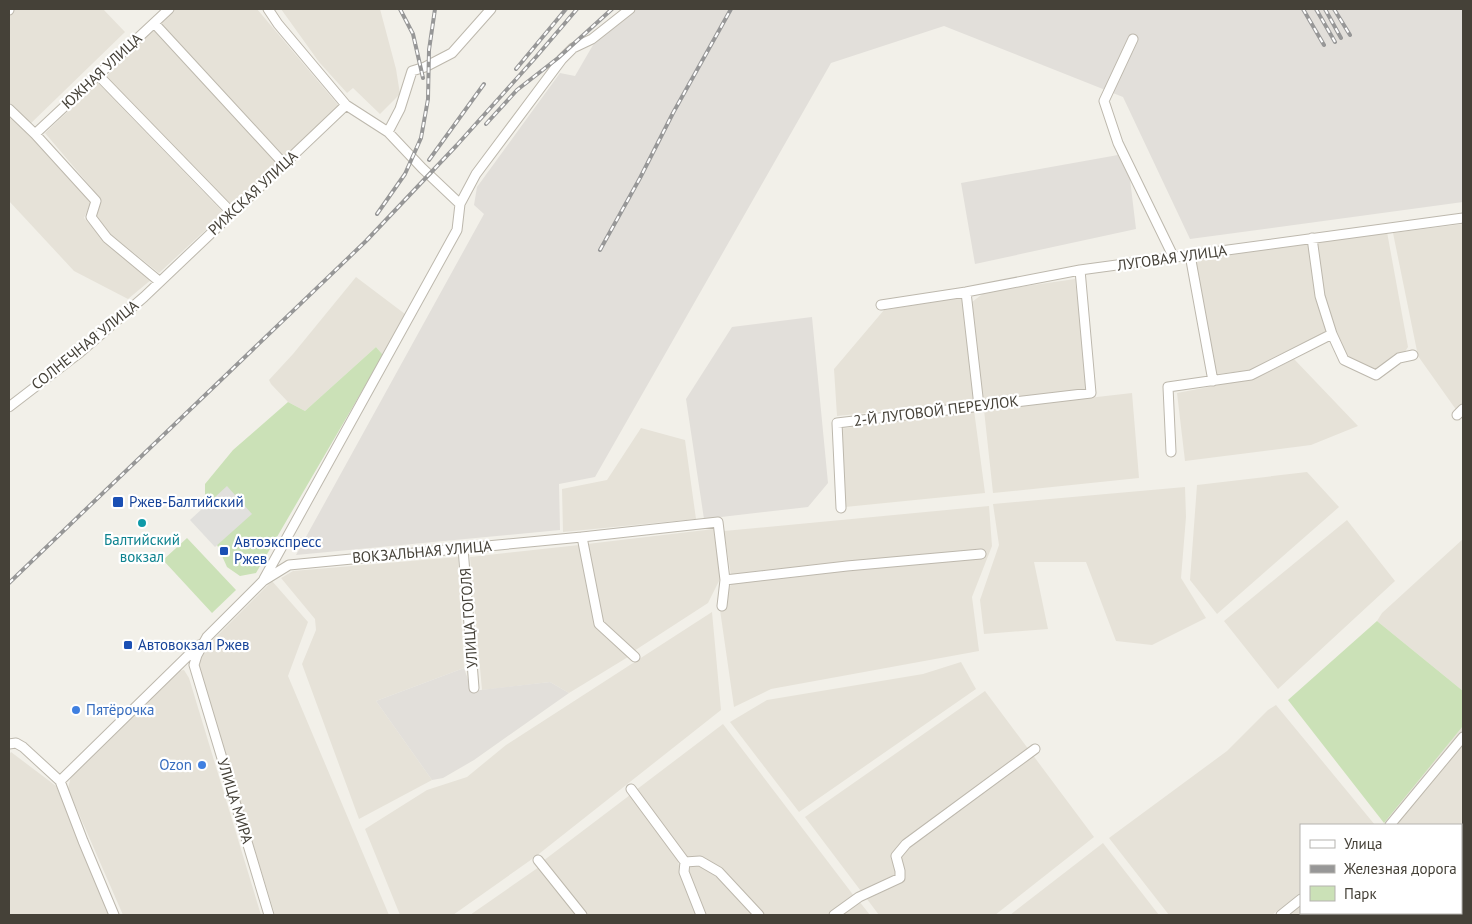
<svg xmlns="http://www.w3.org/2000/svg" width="1472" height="924" font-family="'PT Sans',sans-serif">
	<rect width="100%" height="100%" fill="#f2f0e9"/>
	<path fill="#e6e2d8" d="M14,9H103L125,32L27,127L91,202L84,218L106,241L152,279L128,299L74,271L9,201V14Z
		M175,9H257L339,106L285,157L160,22Z
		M281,9H380L396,69L400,94L380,114L353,88L347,93L319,62Z
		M153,30L277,163L233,207L105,77Z
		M98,83L224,213L159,273L109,233L96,217L101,199L45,133Z
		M1463,224V404L1457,411L1418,356L1393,233Z
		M1387,232L1408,347L1404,353L1374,370L1348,358L1334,333L1322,294L1317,243Z
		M1309,244L1327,331L1252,370L1217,374L1191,260Z
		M356,277L405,314L383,355L376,347L305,411L288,402L271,384L269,380L293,354Z
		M1075,279L1088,390L983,401L972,302L985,292Z
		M962,297L974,402L837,416L834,369L884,310Z
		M1294,359L1358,426L1311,445L1185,461L1177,393L1256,378Z
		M1132,393L1139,478L993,493L984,410Z
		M974,410L985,493L845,507L839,429Z
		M641,428L685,440L696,519L563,532L562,489L607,480Z
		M1307,472L1339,507L1217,614L1190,580L1197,485Z
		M1185,487L1186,517L1181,578L1206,618L1152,645L1116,641L1086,562H1034L1048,629L984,634L980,600L999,545L993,504Z
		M989,506L992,546L972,597L979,651L771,689L734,707L720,610L732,582L724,531Z
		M1347,520L1395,581L1278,689L1224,621Z
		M714,529L720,579L708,603L634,651L604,623L587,544Z
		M1463,539V691L1377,621L1382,613Z
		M579,545L596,628L628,657L569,693L550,682L482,690L470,557Z
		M458,557L464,668L376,701L432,780L359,819L302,664L316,630L315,619L281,578L293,571Z
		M272,581L308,622L288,676L389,915H275L199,670L200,661L208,645Z
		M712,612L721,710L535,857L453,915H400L365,829L427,790L467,777L506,745Z
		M961,662L976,689L799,812L730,722L767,700L923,674Z
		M184,670L189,678L261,915H123L68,789L71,776L179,671Z
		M985,691L1094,837L995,915H879L805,817Z
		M1276,705L1375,825H1301V892L1272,915H1169L1109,838L1227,751L1268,710Z
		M723,724L854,896L827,915H763L747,896L713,864L687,858L636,790Z
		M1463,726V915H1457L1455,913H1461V825H1386L1384,823Z
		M11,752L56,786L111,915H9V755Z
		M630,795L677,858L683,880L698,915H587L543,861Z
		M1103,843L1159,915H1010Z
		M687,866L705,867L717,873L755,915H706L696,898L686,872Z
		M539,867L576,915H470Z
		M859,901L870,915H839Z
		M1301,905V913H1445L1447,915H1289Z"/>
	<path fill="#e2dfda" d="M637,9H1463V202L1190,239L1123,97L944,26L831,63L595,477L559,484L560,530L296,555L484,214L474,205L477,187L560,73L575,76L593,45Z
		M1118,155L1130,179L1136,229L975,264L961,183Z
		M812,317L828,483L808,507L704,519L686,399L732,327Z
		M464,668L472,691L550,682L569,693L474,760L443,778L432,780L376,701Z"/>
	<path fill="#cbe1b7" d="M376,347L383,355L256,573L240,576L227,567L209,527L205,510V484L233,450L288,402L305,411Z
		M187,538L236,590L212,613L163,560Z
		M1377,621L1463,691V726L1384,823L1288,700Z"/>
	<path fill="#e1e0dd" d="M227,486L252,514L215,547L190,520Z"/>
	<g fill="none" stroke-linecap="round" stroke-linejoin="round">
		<defs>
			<path id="minor" d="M268,9L278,24L346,105L388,132L422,168L460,204
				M9,10V9
				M154,23L284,164
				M1133,39L1104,101L1118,143L1174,258
				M98,75L232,213
				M9,109L35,134L96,201L91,217L107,238L160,282
				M388,132L400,109L412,71L425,67L452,53L491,9
				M35,134L169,9
				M1312,238L1320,296L1332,334
				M1190,255L1213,381
				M966,292L979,406
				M881,305L966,292L1080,270L1463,218
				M9,407L78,354L144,297L346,105
				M1457,415L1463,409
				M1171,452L1168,387L1251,375L1332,334L1344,360L1376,375L1399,358L1413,355
				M841,508L837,423L1091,393L1080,270
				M582,537L599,624L635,657
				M463,548L474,688
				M264,579L457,230L460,204L476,174L562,59L573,48L592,39L630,9
				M725,580L847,566L981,554
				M9,744L16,743L23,747L60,781L83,841L114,915
				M60,781L199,645
				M631,789L685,862L684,872L701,915
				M1390,825L1463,737
				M538,860L582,915
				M685,862L700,861L719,872L759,915
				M269,915L194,665L197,655L207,637L263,581L289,565L582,537L718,522L725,580L722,606
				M834,915L859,897L900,878V871L896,856L906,844L1035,749
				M1281,915L1301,899"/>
		</defs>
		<use href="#minor" stroke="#bdb8ad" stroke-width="11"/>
		<use href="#minor" stroke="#fff" stroke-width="9"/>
		<defs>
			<path id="rail" d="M400,9L413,34L423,78
				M1303,9L1324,45
				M1316,9L1335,42
				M1325,9L1341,38
				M1334,9L1350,35
				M516,69L566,9
				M486,124L517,90L558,58L612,9
				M429,160L484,84
				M377,214L405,174L421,138L428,99L429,50L435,9
				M600,250L640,178L673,113L731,9
				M9,583L366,241L457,145L536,57L577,9"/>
		</defs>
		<use href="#rail" stroke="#979797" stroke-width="4"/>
		<use href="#rail" stroke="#fff" stroke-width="2" stroke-dasharray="5.5" stroke-linecap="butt"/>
	</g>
	<g fill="#1a4fb4" stroke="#fff" stroke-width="2">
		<rect x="112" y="496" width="12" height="12" rx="2.5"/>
		<rect x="219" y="546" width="10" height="10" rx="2.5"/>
		<rect x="123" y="640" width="10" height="10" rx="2.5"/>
	</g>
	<circle fill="#0f9aa8" stroke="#fff" stroke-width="2" cx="142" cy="523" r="5"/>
	<g fill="#3f7fe0" stroke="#fff" stroke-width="2">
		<circle cx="76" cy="710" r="5"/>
		<circle cx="202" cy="765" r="5"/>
	</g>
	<g text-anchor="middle" stroke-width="4.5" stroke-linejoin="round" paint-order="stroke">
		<g font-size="15" fill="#454138" stroke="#fff">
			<text transform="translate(102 71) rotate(-43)" y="5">ЮЖНАЯ УЛИЦА</text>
			<text transform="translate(253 193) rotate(-43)" y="5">РИЖСКАЯ УЛИЦА</text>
			<text transform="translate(1172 258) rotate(-8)" y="5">ЛУГОВАЯ УЛИЦА</text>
			<text transform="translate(85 345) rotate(-39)" y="5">СОЛНЕЧНАЯ УЛИЦА</text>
			<text transform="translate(936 411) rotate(-7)" y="5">2-Й ЛУГОВОЙ ПЕРЕУЛОК</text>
			<text transform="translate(422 552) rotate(-5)" y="5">ВОКЗАЛЬНАЯ УЛИЦА</text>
			<text transform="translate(469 618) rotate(-94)" y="5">УЛИЦА ГОГОЛЯ</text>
			<text transform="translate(235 801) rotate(73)" y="5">УЛИЦА МИРА</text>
		</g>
		<g font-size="15" fill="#164399" stroke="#fff" text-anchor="start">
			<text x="129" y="507">Ржев-Балтийский</text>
			<text x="234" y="547">Автоэкспресс<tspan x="234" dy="17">Ржев</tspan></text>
			<text x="138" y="650">Автовокзал Ржев</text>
		</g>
		<g font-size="15" fill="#0d838f" stroke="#fff">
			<text x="142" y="545">Балтийский<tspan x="142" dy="17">вокзал</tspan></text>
		</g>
		<g font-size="15" fill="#366cbe" stroke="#fff" text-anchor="start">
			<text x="86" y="715">Пятёрочка</text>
			<text x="192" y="770" text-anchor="end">Ozon</text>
		</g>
	</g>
	<rect width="1472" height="924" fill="none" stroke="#454138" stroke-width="20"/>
	<rect x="1300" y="824" width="162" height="90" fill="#ffffff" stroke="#b5b3af"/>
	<rect x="1310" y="840" width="25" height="8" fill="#ffffff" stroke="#b5b3af"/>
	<text x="1344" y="849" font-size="15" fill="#454138">Улица</text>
	<rect x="1310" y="865" width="25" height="8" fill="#979797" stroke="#b5b3af"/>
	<text x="1344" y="874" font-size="15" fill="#454138">Железная дорога</text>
	<rect x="1310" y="886" width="25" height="15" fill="#cbe1b7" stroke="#b5b3af"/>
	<text x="1344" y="899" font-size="15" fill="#454138">Парк</text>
</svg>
